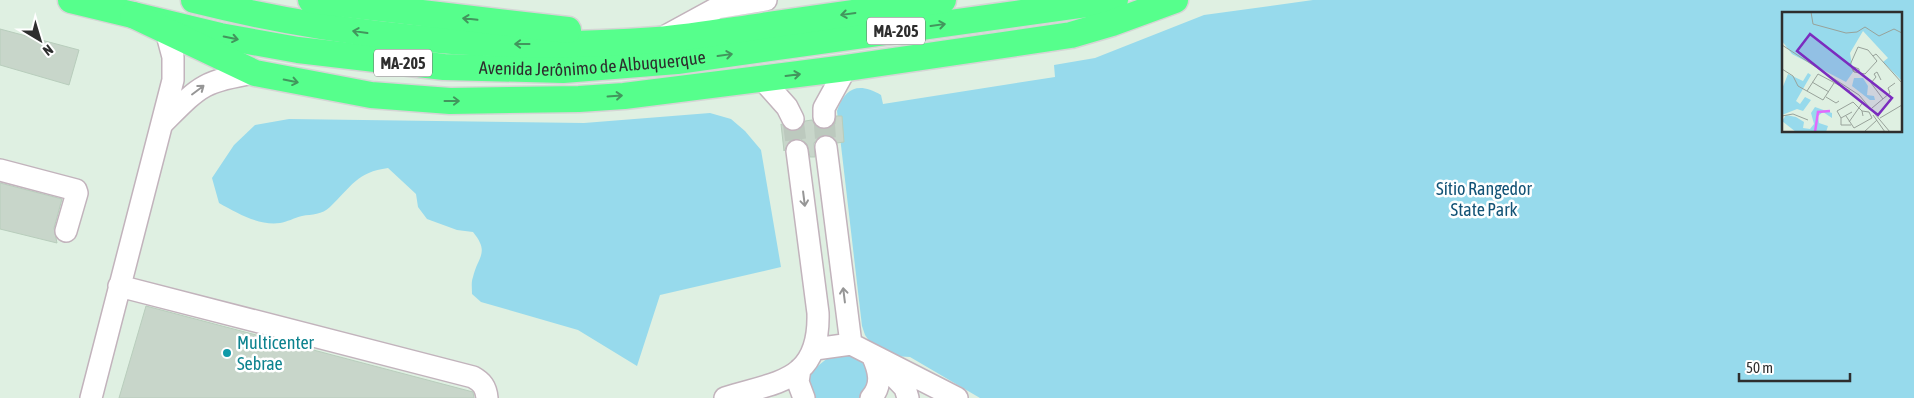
<svg xmlns="http://www.w3.org/2000/svg" width="1914" height="398" font-family="'Asap Condensed',sans-serif">
	<rect width="100%" height="100%" fill="#dff0e2"/>
	<path fill="#97daec" fill-rule="evenodd" d="M1313,0H1914V398H980L910,357L894,356L872,345L865,335L862,326L837,111C845,87 859,82 881,95L883,104L1055,77L1054,65L1095,58L1204,15ZM1783,14H1900V131H1783Z
		M710,113L731,119L745,131L761,150L781,267L660,295L637,366L578,330L481,302L472,294C472,288 471,282 473,277C478,256 490,253 473,232L457,230L427,219L418,207L416,194L388,168C357,172 351,187 330,207C322,215 312,214 302,216C294,218 287,222 280,223C259,226 237,213 219,203L212,178L234,145L255,125L289,119L584,123Z
		M848,354L858,357L868,365V391L860,398H815L808,386L809,373L829,357Z"/>
	<path fill="#c8d6ca" stroke="#b8cdbc" d="M0,29L79,50L69,85L0,65Z
		M836,116H842L844,142L837,143L830,135L819,137L814,143L815,157H810L807,144L801,139L790,141L784,151L781,124L793,131L799,130L805,121L812,120L817,128L824,129L835,124Z
		M0,183L62,199L54,228L57,243L0,229Z
		M146,306L473,392L474,398H119Z"/>
	<g fill="none" stroke-linecap="round" stroke-linejoin="round">
		<path stroke="#bcc9be" stroke-width="21" stroke-dasharray="21 11" stroke-linecap="butt" d="M824,117L826,147
			M793,119L797,151"/>
		<defs>
			<path id="minor" d="M662,38L717,8L766,0
				M762,79L787,107L793,119
				M824,117V108L846,68
				M163,123C200,86 203,81 255,73
				M826,147L851,344
				M0,170L76,190L77,193L66,231
				M119,286L473,377C482,382 486,387 487,398
				M815,349L851,344L957,398
				M885,367L905,388L908,398
				M800,369L798,382L804,398
				M91,398L173,80V57L166,31
				M725,398C777,381 820,383 818,313L797,151
				M871,398C883,385 879,370 872,355"/>
			<g id="major">
				<path id="s1" d="M71,0L220,36L298,50L444,67L563,70L677,61L1115,0"/>
				<path d="M194,0C346,38 501,52 657,40C692,37 727,31 762,26C823,17 883,9 943,0"/>
				<path d="M311,0L568,30"/>
				<path d="M133,15L255,73L371,95L450,101L579,99L624,96L846,68L1071,35L1112,23L1175,0"/>
			</g>
		</defs>
		<use href="#minor" stroke="#c2b3bc" stroke-width="24"/>
		<use href="#major" stroke="#d5d5d5" stroke-width="29"/>
		<use href="#minor" stroke="#fff" stroke-width="21"/>
		<use href="#major" stroke="#56ff8c" stroke-width="26"/>
	</g>
	<defs><path id="oneway-shaft" d="M-6 0H5M1.5-3L5.5 0L1.5 3" fill="none" stroke-width="1.6" stroke-linecap="round" stroke-linejoin="round" transform="scale(1.25)"/></defs>
	<g stroke="#42965d">
		<use href="#oneway-shaft" transform="translate(848 14) rotate(172)"/>
		<use href="#oneway-shaft" transform="translate(470 19) rotate(-174)"/>
		<use href="#oneway-shaft" transform="translate(938 25) rotate(-8)"/>
		<use href="#oneway-shaft" transform="translate(360 32) rotate(-172)"/>
		<use href="#oneway-shaft" transform="translate(231 38) rotate(12)"/>
		<use href="#oneway-shaft" transform="translate(522 44) rotate(-180)"/>
		<use href="#oneway-shaft" transform="translate(725 55) rotate(-8)"/>
		<use href="#oneway-shaft" transform="translate(793 75) rotate(-7)"/>
		<use href="#oneway-shaft" transform="translate(291 81) rotate(11)"/>
		<use href="#oneway-shaft" transform="translate(615 96) rotate(-4)"/>
		<use href="#oneway-shaft" transform="translate(452 101)"/>
	</g>
	<g stroke="#969696">
		<use href="#oneway-shaft" transform="translate(198 90) rotate(-37)"/>
		<use href="#oneway-shaft" transform="translate(804 199) rotate(83)"/>
		<use href="#oneway-shaft" transform="translate(844 295) rotate(-97)"/>
	</g>
	<circle fill="#0f9aa8" stroke="#fff" stroke-width="2" cx="227" cy="353" r="5"/>
	<g text-anchor="middle" stroke-width="5" stroke-linejoin="round" paint-order="stroke">
		<g fill="#fff" stroke="#6d6d6d" stroke-width="1">
			<rect x="867" y="17.5" width="58" height="27" rx="4"/>
			<rect x="374" y="49.5" width="58" height="27" rx="4"/>
		</g>
		<g font-size="16" font-weight="bold" fill="#2e2e2e">
			<text x="896" y="37">MA-205</text>
			<text x="403" y="69">MA-205</text>
		</g>
		<g font-size="18" fill="#2e2e2e" stroke="#fff">
			<text dy="6" stroke="none"><textPath href="#s1" startOffset="528">Avenida Jerônimo de Albuquerque</textPath></text>
		</g>
		<g font-size="18" fill="#135376" stroke="#fff">
			<text x="1484" y="195">Sítio Rangedor<tspan x="1484" dy="21">State Park</tspan></text>
		</g>
		<g font-size="18" fill="#0d838f" stroke="#fff" text-anchor="start">
			<text x="237" y="349">Multicenter<tspan x="237" dy="21">Sebrae</tspan></text>
		</g>
	</g>
	<g transform="translate(1782 12)">
		<rect width="120" height="120" fill="#dff0e2"/>
		<path d="M0,0H120V69L101,50L106,46L81,19L68,41L71,60L64,70L10,42L0,29ZM26,61L29,63L14,89L18,92L23,85L29,88L21,99L15,97L0,103V77L6,62L21,69ZM72,66H81L86,74L85,83L92,84L93,88H88L70,74ZM33,95L50,101V106L41,100L36,104L37,111L46,114L44,120H14L0,109L4,103L14,105L22,110L21,116L28,117L32,112L29,101Z" fill="#97daec"/>
		<path fill="none" stroke="#e269fc" stroke-width="2.5" d="M33,120L36,100L48,99"/>
		<path fill="none" stroke="#98a29a" stroke-width="1" d="M29,0L31,12L64,21L75,20L83,15L97,24L112,17L120,21M0,33L77,83L108,120M76,35L86,38L95,49L83,62L72,60L68,53ZM91,44L94,42L120,71M72,55L77,57V59H71ZM0,57L11,64L16,74L41,88L52,71M94,65L89,71L101,87M94,65L92,62L95,60L99,68M30,70L47,80M25,79L36,62L68,79M44,85L54,91L57,89M90,96L108,81L106,76L113,71M70,100L59,106L55,99L71,90L80,99L81,104M91,103L103,120M0,104L11,102L26,108M64,104L72,116L90,106L87,100L80,99M59,106V113H69M98,106L120,93M67,110L81,90M82,120L95,108"/>
		<path fill="#7b2cbf" fill-opacity="0.15" stroke="#7b2cbf" stroke-width="2.5" d="M28,22L110,86L96,103L15,39Z"/>
		<rect width="120" height="120" fill="none" stroke="#2e2e2e" stroke-width="2.5"/>
	</g>
	<g transform="translate(40 40) rotate(142)" stroke="#ffffff" stroke-width="4" paint-order="stroke">
	<path d="M0-4L9 19L0 12L-9 19Z" fill="#2e2e2e"/>
	<text y="-8" font-size="14" font-weight="bold" text-anchor="middle" fill="#2e2e2e">N</text>
	</g>
	<path d="M1739 373v8h111v-8" fill="none" stroke="#2e2e2e" stroke-width="2.5"/>
	<text x="1746" y="373" font-size="15" fill="#2e2e2e" stroke="#ffffff" stroke-width="4" paint-order="stroke">50 m</text>
</svg>
